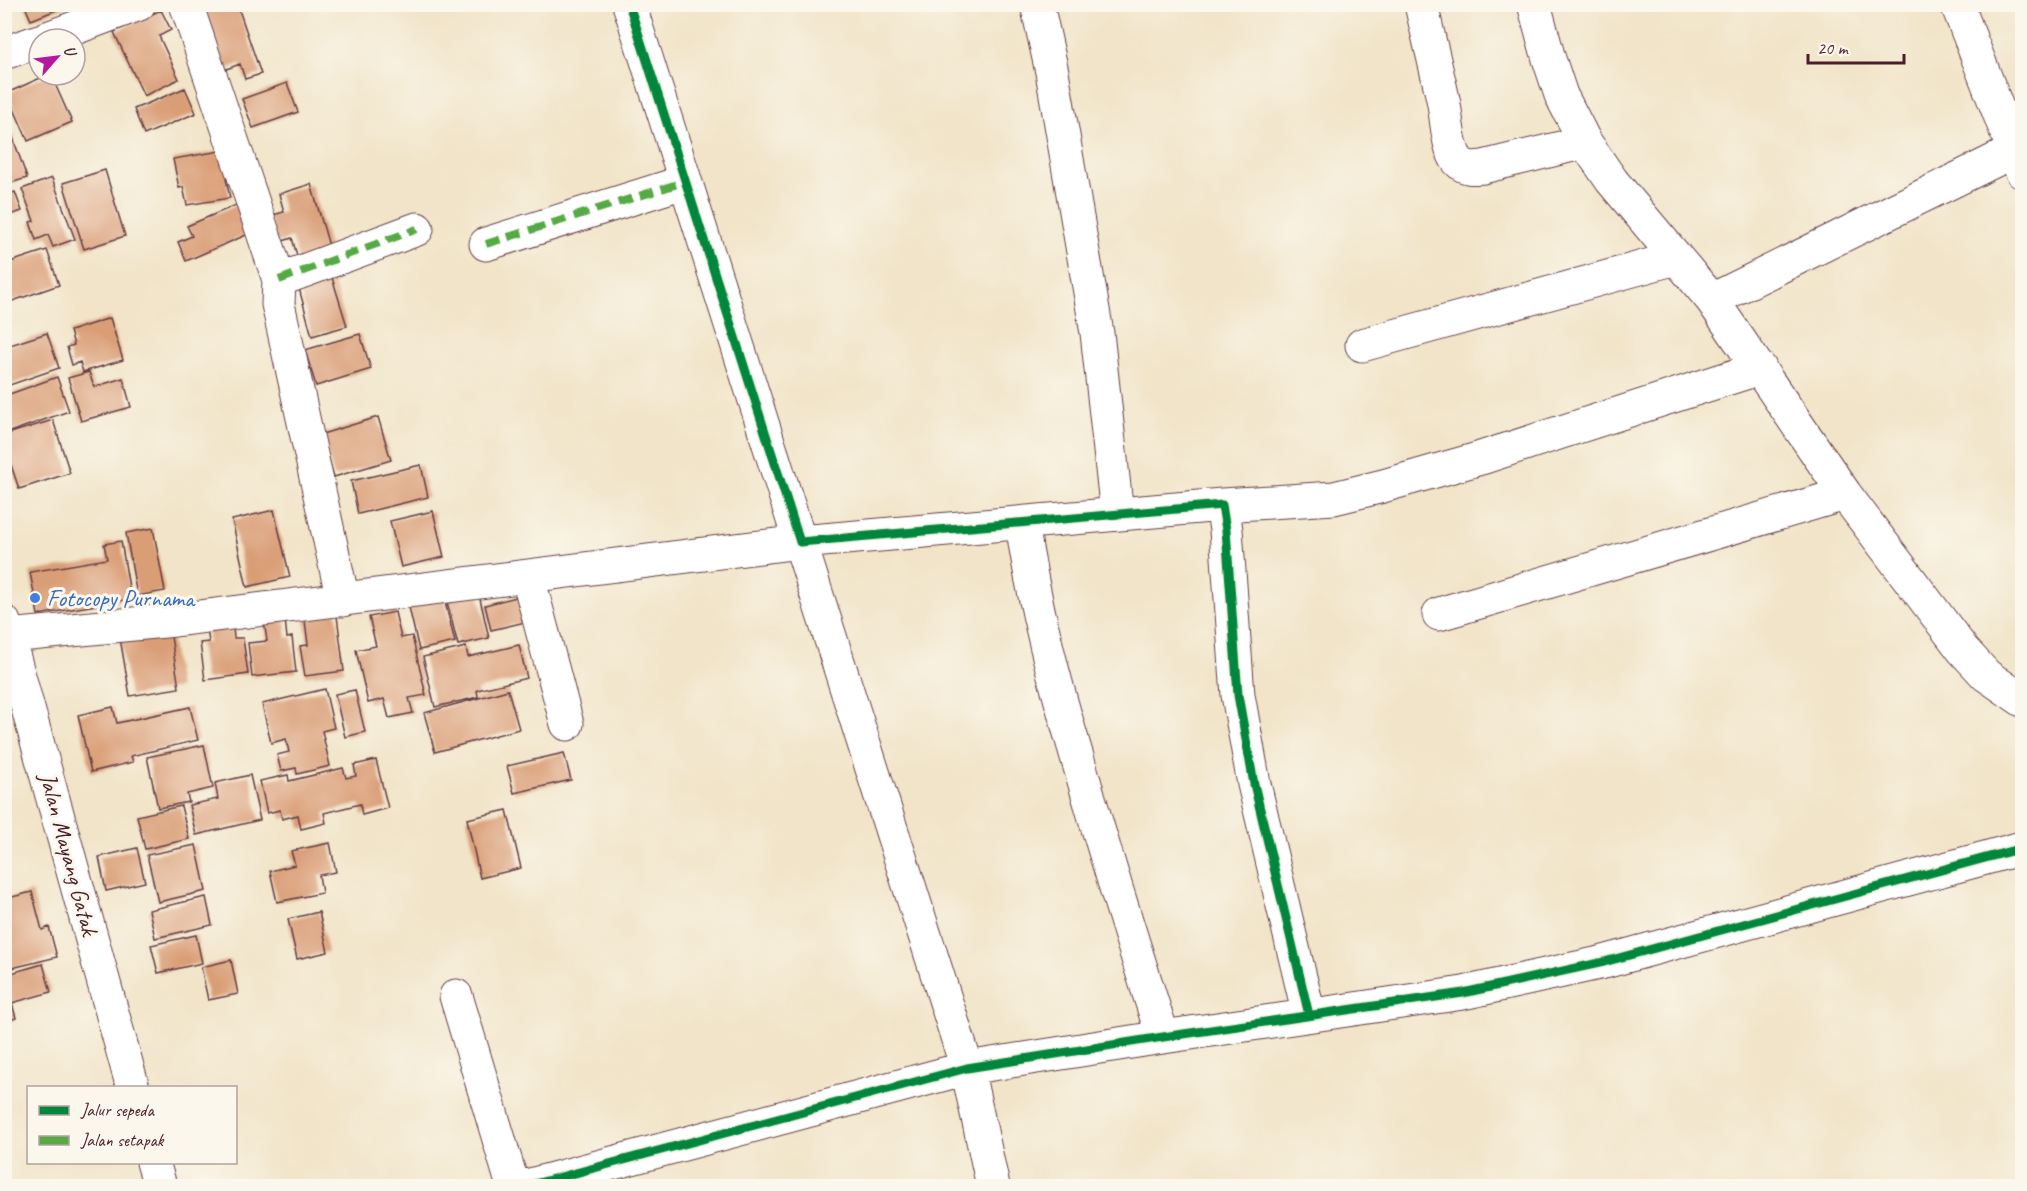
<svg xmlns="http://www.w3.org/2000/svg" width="2027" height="1191" font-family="Caveat,sans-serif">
	<rect width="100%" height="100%" fill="#fbf7ec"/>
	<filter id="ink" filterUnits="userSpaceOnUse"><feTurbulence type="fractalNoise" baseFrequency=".0167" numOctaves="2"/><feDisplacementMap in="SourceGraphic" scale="12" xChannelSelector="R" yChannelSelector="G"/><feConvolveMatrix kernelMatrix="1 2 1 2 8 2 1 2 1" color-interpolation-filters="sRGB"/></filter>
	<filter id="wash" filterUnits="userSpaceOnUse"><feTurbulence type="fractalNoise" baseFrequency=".008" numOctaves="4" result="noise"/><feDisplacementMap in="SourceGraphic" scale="24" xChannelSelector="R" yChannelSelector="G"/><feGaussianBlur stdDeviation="1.35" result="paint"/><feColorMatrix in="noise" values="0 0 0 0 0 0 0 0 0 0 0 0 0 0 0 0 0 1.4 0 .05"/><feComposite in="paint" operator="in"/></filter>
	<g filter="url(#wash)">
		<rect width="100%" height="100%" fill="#f1e4c8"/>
		<g id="blocks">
			<path fill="#da9e77" d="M4,4H20V5L4,11Z
				M24,4H69V5L31,20Z
				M198,4H237L261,74L245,79L240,64L221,71Z
				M161,10L171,30L159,36L179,79L144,96L114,32Z
				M47,75H51L72,122L28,141L7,93Z
				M287,83L298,112L253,128L242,99Z
				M185,88L196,113L144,135L134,109Z
				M11,132L27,178L4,185V134Z
				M232,149L237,177L226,179L230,198L187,205L183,187L179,188L173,159Z
				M105,170L125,236L84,249L63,183Z
				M52,178L75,239L53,247L48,235L36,240L30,222L34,221L22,189Z
				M311,184L332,256L300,266L292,238L277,243L269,216L284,212L279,194Z
				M15,192L22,211L4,217V196Z
				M241,203L253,232L186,261L178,242L192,236L187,226Z
				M47,250L59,285L4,304V264Z
				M330,271L347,326L312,336L297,281Z
				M110,318L123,360L83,372L80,362L72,365L67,347L74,345L70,331Z
				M47,333L59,368L4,387V347Z
				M360,334L371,369L316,386L305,350Z
				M89,372L94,387L123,378L131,407L81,421L68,378Z
				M57,377L69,411L4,434V396Z
				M378,417L391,460L334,477L322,434Z
				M53,420L70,473L19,489L4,444V435Z
				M421,465L428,497L358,514L351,481Z
				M274,510L290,577L247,587L232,520Z
				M433,511L444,557L401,567L390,521Z
				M153,528L165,591L137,596L126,533Z
				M121,541L131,599L38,615L30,572L107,559L104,544Z
				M478,590L489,638L458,645L446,598Z
				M443,594L455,642L419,650L408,603Z
				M528,594L534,620L491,630L485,605Z
				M336,608L344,671L305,676L300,646L308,645L304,612Z
				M395,612L401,638L412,636L426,695L409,698L413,713L389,718L384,699L368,703L356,650L376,646L369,617Z
				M285,619L287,638L292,637L296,672L252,677L248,643L267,641L264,621Z
				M233,627L234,638H243L248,674L205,680L200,643L209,642L207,629Z
				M170,630L179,688L130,696L120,638Z
				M519,645L527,678L477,690L478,697L435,707L423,657L466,647L468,657Z
				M325,689L334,728L322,731L330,766L297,774L296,768L281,771L277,755L289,752L286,739L271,743L262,704Z
				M355,690L365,732L345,737L335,694Z
				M508,690L519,729L435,752L424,713Z
				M113,707L117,723L190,707L198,740L131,756L133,762L91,772L78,715Z
				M204,745L213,788L187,794L189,802L158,808L147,757Z
				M564,753L571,780L514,793L507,766Z
				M376,760L388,808L362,815L360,804L324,813L326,823L301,829L298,815L282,819L280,810L267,813L260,781L288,775L289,781L343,768L346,778L356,776L354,765Z
				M250,775L260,820L196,835L189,805L218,799L215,783Z
				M181,806L189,839L145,849L137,816Z
				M507,810L521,868L480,878L467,819Z
				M330,843L336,872L319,875L322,893L277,902L270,871L295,865L291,851Z
				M196,845L206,891L158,902L147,855Z
				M137,848L145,882L106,891L99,857Z
				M32,892L42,930L49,927L57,957L4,970V899Z
				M206,897L212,925L155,938L149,910Z
				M319,912L328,952L297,959L288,919Z
				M196,935L202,963L158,973L151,945Z
				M231,960L238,994L208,1000L201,967Z
				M43,964L51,992L12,1003L16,1018L4,1022V975Z"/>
		</g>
	</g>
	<g filter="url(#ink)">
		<use href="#blocks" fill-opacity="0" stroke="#633d43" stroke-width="1.5"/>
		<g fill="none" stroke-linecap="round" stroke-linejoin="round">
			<defs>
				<path id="minor" d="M186,4L279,280L278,304L343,600
					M629,4L800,542L1222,505L1226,530L1238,695L1254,784L1309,1015
					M1037,4L1052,72L1097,333L1117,514
					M1421,4C1428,36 1436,67 1443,99C1447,116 1447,148 1458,161C1465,169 1474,168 1483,167L1585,142
					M1534,4L1549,59L1561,95L1585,142L1612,181L1712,300L1845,494L1963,650L1986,675L2022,700
					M1957,4L2022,172
					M45,39L139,4
					M4,53L39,41
					M486,244L684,182
					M279,280L417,229
					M1712,300L2022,147
					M1362,345L1676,258
					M1222,505L1334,498L1383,486L1481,458L1760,368
					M1022,523C1034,606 1056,687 1080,767C1106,857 1134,947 1163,1037
					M528,577L567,724
					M1439,614L1845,494
					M4,622L133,1088
					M9,636L175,620L800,542L967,1068L993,1186
					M456,996L513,1186
					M153,1162L160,1186
					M527,1186L967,1068L1163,1037L1463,993L1604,962L2022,848"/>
			</defs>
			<use href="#minor" stroke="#633d43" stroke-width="35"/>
			<use href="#minor" stroke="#fff" stroke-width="33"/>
			<path stroke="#57aa44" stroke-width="8" stroke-dasharray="15 8" stroke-linecap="butt" d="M486,244L684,182
				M279,280L417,229"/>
			<defs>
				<path id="cycleway" d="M629,4L800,542L1222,505L1226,530L1238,695L1254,784L1309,1015
					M527,1186L967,1068L1163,1037L1463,993L1604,962L2022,848"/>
			</defs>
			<use href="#cycleway" stroke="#fbf7ec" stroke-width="13"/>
			<use href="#cycleway" stroke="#00873e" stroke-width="9"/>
		</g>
	</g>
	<circle fill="#3f7fe0" stroke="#fbf7ec" stroke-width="2" cx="35" cy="598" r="6"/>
	<g text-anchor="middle" stroke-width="6" stroke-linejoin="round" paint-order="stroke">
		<g font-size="24" fill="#366cbe" stroke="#fbf7ec" text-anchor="start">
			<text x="47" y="606">Fotocopy Purnama</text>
		</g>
		<g font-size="24" fill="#4a1f2b" stroke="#fbf7ec">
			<text transform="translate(69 854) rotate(75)" y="8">Jalan Mayang Gatak</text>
		</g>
	</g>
	<rect width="2027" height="1191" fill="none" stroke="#fbf7ec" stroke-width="24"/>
	<rect x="27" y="1086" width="210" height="78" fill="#fbf7ec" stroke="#b4a19f" stroke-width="1.5"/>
	<rect x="39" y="1106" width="30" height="9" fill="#00873e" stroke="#b4a19f" stroke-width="1.5"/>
	<text x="81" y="1116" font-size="18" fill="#4a1f2b">Jalur sepeda</text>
	<rect x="39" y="1136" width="30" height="9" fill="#57aa44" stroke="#b4a19f" stroke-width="1.5"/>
	<text x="81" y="1146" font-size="18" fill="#4a1f2b">Jalan setapak</text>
	<g transform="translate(57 57) rotate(62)"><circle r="28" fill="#fbf7ec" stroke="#b4a19f" stroke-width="1.5"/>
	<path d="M0-4.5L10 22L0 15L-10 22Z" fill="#b5179e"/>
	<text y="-9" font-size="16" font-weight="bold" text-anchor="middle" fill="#4a1f2b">U</text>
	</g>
	<path d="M1808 54v9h96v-9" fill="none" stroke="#4a1f2b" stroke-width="3"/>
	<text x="1817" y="54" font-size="18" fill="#4a1f2b" stroke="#fbf7ec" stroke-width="4.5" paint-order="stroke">20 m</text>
</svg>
